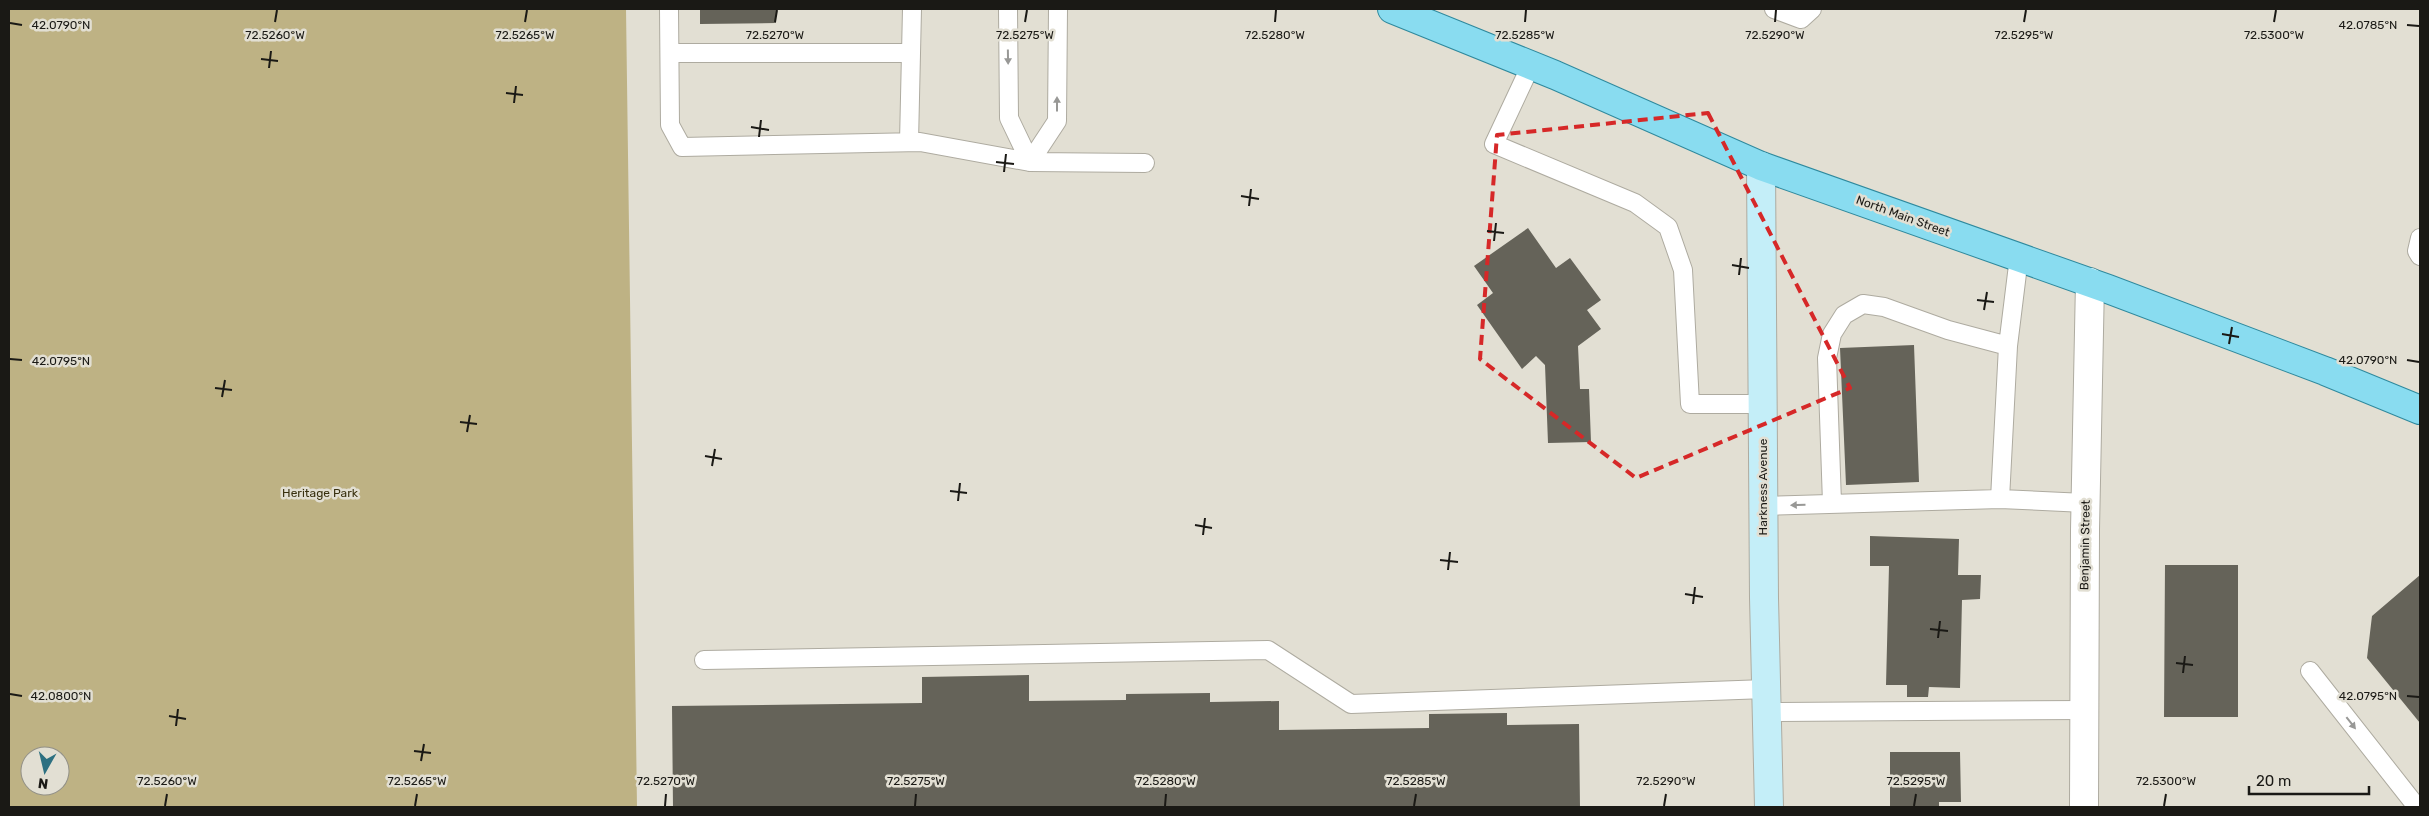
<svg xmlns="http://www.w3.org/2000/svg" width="2429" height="816" font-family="Rubik,sans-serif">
	<rect width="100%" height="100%" fill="#e2dfd3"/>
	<path fill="#beb284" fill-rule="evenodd" d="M9,9H626L637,807H9ZM30,756H60V786H30Z"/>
	<path fill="#656359" d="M700,9H776V23L700,24Z
		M1528,228L1556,268L1570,258L1601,300L1587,310L1601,329L1578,346L1580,389H1589L1591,442L1548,443L1545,365L1536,356L1522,369L1477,305L1493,293L1474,266Z
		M1914,345L1919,482L1846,485L1840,348Z
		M1870,536L1959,539L1958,575H1981L1980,599L1962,600L1960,688L1929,687L1928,697H1907V685H1886L1889,566H1870Z
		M2165,565H2238V717H2164Z
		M2420,575V723L2367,658L2372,616Z
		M1029,675V701L1126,700V694L1210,693V702L1279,701V730L1429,728V714L1507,713V725L1579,724L1580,807H673L672,706L922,703V677Z
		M1890,752H1960L1961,802H1939V807H1890Z"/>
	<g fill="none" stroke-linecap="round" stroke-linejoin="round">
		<defs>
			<path id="lane" d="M669,9L670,125L682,147L920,142L1030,162L1145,163
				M1008,9L1009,118L1030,162
				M1774,9L1801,19L1812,9
				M670,53H911
				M1531,65L1494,144L1635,203L1668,227L1683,270L1690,404H1762
				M909,142L912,9
				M1030,162L1057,121L1058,9
				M2420,238L2417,251L2420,256
				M2000,499L2008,346L2019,257
				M1832,503L1827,358L1832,334L1844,315L1863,304L1884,307L1948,330L2008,346
				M1763,506L2000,499L2085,503
				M704,660L1268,650L1351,704L1766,689
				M2310,671L2417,807
				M1767,712L2084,710"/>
			<path id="street" d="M2084,807L2085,530L2090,282"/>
			<path id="secondary" d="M1761,166L1764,598L1769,807"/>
			<path id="primary" d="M1392,9L1555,75L1761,166L2108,289L2325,371L2420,410"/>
		</defs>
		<use href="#lane" stroke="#aeaba0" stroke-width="20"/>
		<use href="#street" stroke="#aeaba0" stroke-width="30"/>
		<use href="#secondary" stroke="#aeaba0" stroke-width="30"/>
		<use href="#primary" stroke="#2f899d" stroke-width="30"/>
		<use href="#lane" stroke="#fff" stroke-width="18"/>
		<use href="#street" stroke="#fff" stroke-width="28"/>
		<use href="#secondary" stroke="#c4eef8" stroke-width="28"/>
		<use href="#primary" stroke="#89dcf0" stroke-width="28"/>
	</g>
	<defs><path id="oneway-solid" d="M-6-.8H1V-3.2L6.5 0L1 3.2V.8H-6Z" transform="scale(1.25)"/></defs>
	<g fill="#989896">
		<use href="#oneway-solid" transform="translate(1008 57) rotate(89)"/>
		<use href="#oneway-solid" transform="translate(1057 104) rotate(-90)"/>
		<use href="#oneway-solid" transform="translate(1798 505) rotate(178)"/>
		<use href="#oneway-solid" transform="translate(2351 723) rotate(52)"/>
	</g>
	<path fill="none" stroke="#d62828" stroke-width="4" stroke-dasharray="10 6" stroke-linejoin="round" d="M1708,113L1850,388L1636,478L1480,359L1497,135Z"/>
	<path fill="none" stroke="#1a1915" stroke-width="2" d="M275,22L277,10M525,22L527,10M775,22L777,10M1025,22L1027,10M1275,22L1276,10M1525,22L1526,10M1775,22L1776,10M2024,22L2026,10M2274,22L2276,10M10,23L22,25M2407,25L2419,26M261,59L278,61M269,68L271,51M506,93L523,95M514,103L516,86M751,127L769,130M759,137L761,120M996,162L1014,164M1004,172L1006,154M1241,196L1259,199M1249,206L1251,189M1487,231L1504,233M1494,241L1496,223M1732,265L1749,268M1739,275L1741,258M1977,300L1994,302M1984,310L1987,292M2222,334L2239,337M2229,344L2232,327M10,359L22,360M2407,360L2419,362M215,388L232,390M222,397L225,380M460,422L477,424M467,432L470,415M705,456L722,459M712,466L715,449M950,491L967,493M958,501L960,483M1195,525L1212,528M1203,535L1205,518M1440,560L1458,562M1448,570L1450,552M1685,594L1703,597M1693,604L1695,587M1930,629L1948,631M1938,638L1940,621M2176,663L2193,665M2183,673L2185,656M10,694L22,696M2407,696L2419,697M169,716L186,719M176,726L178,709M414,751L431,753M421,761L424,744M165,806L167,794M415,806L417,794M665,806L666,794M915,806L916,794M1165,806L1166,794M1414,806L1416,794M1664,806L1666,794M1914,806L1916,794M2164,806L2166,794"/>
	<g text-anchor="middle" stroke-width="5" stroke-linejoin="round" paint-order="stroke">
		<g font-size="12" fill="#1a1915" stroke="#e2dfd3">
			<text transform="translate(1903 216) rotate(20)" y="4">North Main Street</text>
			<text transform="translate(1763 487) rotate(-90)" y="4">Harkness Avenue</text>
			<text transform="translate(2085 545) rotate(-89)" y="4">Benjamin Street</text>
		</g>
		<g font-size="12" fill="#38300f" stroke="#e2dfd3">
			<text x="320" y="497">Heritage Park</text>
		</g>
	</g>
	<g font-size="12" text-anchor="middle" fill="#1a1915" stroke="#e2dfd3" stroke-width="5" stroke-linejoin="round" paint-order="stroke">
		<text x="2368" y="29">42.0785°N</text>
		<text x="61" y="29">42.0790°N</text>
		<text x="275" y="39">72.5260°W</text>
		<text x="525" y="39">72.5265°W</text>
		<text x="775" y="39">72.5270°W</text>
		<text x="1025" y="39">72.5275°W</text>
		<text x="1275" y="39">72.5280°W</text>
		<text x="1525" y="39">72.5285°W</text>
		<text x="1775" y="39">72.5290°W</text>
		<text x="2024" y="39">72.5295°W</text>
		<text x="2274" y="39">72.5300°W</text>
		<text x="2368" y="364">42.0790°N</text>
		<text x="61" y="365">42.0795°N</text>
		<text x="2368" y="700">42.0795°N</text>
		<text x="61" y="700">42.0800°N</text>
		<text x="167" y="785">72.5260°W</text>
		<text x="417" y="785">72.5265°W</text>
		<text x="666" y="785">72.5270°W</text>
		<text x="916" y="785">72.5275°W</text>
		<text x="1166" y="785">72.5280°W</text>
		<text x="1416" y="785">72.5285°W</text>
		<text x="1666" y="785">72.5290°W</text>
		<text x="1916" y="785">72.5295°W</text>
		<text x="2166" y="785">72.5300°W</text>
	</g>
	<rect width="2429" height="816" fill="none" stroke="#1a1915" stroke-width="20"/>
	<g transform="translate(45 771) rotate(188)"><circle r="24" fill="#e2dfd3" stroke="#929087"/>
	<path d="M0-4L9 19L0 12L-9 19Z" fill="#2d7081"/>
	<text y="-8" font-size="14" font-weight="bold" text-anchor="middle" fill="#1a1915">N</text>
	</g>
	<path d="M2249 786v8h120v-8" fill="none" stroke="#1a1915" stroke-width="2.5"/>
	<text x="2256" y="786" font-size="15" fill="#1a1915" stroke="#e2dfd3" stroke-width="4" paint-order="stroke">20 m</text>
</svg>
